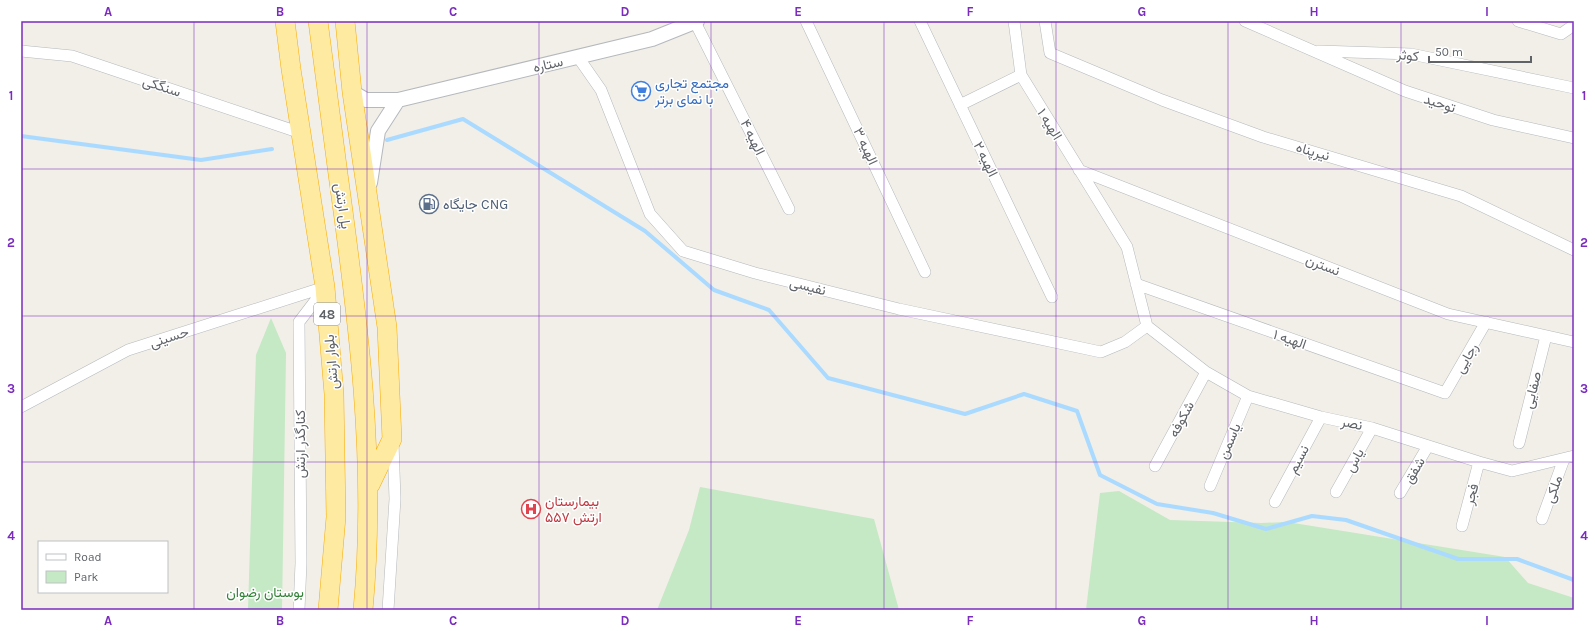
<svg xmlns="http://www.w3.org/2000/svg" width="1595" height="631" font-family="Karla,Vazirmatn,sans-serif">
	<rect width="100%" height="100%" fill="#f1efe8"/>
	<path fill="#c5e8c5" d="M271,318L286,353L282,610H248L256,355Z
		M700,487L874,519L899,610H657L689,530Z
		M1119,491L1170,520L1261,523L1287,522L1505,557L1528,583L1574,598V610H1086L1100,493Z"/>
	<g fill="none" stroke-linecap="round" stroke-linejoin="round">
		<path stroke="#aadaff" stroke-width="4" d="M21,136L201,160L272,149
			M387,140L463,119L645,231L714,290L769,310L828,378L965,414L1024,394L1077,411L1100,475L1157,504L1213,513L1266,529L1312,516L1346,520L1458,559H1517L1574,580"/>
		<defs>
			<path id="minor" d="M806,21L925,272
				M920,21L1052,297
				M1014,21L1021,75L1127,247L1147,326
				M1045,21L1050,53L1162,100L1263,137L1461,196L1574,250
				M1245,21L1405,91L1493,120L1574,138
				M1518,21L1561,34L1574,25
				M695,22L789,209
				M21,51L72,56L301,133
				M1319,51L1411,54L1574,88
				M578,57L601,90L650,214L683,251L755,273L899,309L1101,352L1125,342L1147,326
				M960,105L1021,75
				M1079,170L1448,314L1574,342
				M1136,284L1445,393L1486,322
				M1147,326L1206,372L1248,396L1321,417L1372,428L1479,462L1512,471L1574,456
				M21,407L128,350L325,287
				M1519,443L1546,336
				M1155,466L1206,372
				M1210,486L1248,396
				M1336,492L1372,428
				M1400,493L1428,446
				M1275,502L1321,417
				M1542,519L1564,459
				M1462,526L1479,462
				M299,610L301,563L299,322L325,288
				M388,610L395,499L393,443"/>
			<path id="tertiary" d="M352,92L366,100H398L652,39L697,21
				M370,183L378,131L398,100"/>
			<path id="trunk" d="M285,21L291,69L325,287L334,394L336,517L328,610
				M318,21C325,72 331,123 338,174C358,319 377,463 363,610
				M345,21L352,92L387,327L392,439L370,485"/>
		</defs>
		<use href="#minor" stroke="#b5b8bc" stroke-width="12"/>
		<use href="#tertiary" stroke="#b5b8bc" stroke-width="16"/>
		<use href="#trunk" stroke="#f9ab00" stroke-width="20"/>
		<use href="#minor" stroke="#fff" stroke-width="11"/>
		<use href="#tertiary" stroke="#fff" stroke-width="14"/>
		<use href="#trunk" stroke="#feeaa1" stroke-width="19"/>
	</g>
	<path fill="none" stroke="#7b2cbf" stroke-width="1" stroke-opacity="0.55" d="M194,21V610M367,21V610M539,21V610M711,21V610M884,21V610M1056,21V610M1228,21V610M1401,21V610M21,169H1574M21,316H1574M21,462H1574"/>
	<defs>
		<symbol id="supermarket-ring" viewBox="-11 -11 22 22"><circle r="9.5" fill="#fff" stroke="#3f7fe0" stroke-width="1.5"/><path d="M-6-5.5h2.5l.6 2H6L4.5 2H-2.5L-4.4-4H-6ZM-1.5 3.2a1.3 1.3 0 1 0 .1 0ZM3 3.2a1.3 1.3 0 1 0 .1 0Z" fill="#3f7fe0"/></symbol>
		<symbol id="fuel-ring" viewBox="-11 -11 22 22"><circle r="9.5" fill="#fff" stroke="#5c6f8a" stroke-width="1.5"/><path d="M-5.5-6h7V0h2V4h1.3V-2.5L3-4.5l.8-.8L6-3V5H2.5V1h-1V6h-7ZM-4.2-4.7v3.2H.2V-4.7Z" fill="#5c6f8a"/></symbol>
		<symbol id="hospital-ring" viewBox="-11 -11 22 22"><circle r="9.5" fill="#fff" stroke="#e0444e" stroke-width="1.5"/><path d="M-5-5h3v3.5h4V-5h3V5h-3V1.5h-4V5h-3Z" fill="#e0444e"/></symbol>
	</defs>
	<g fill-rule="evenodd">
		<use href="#supermarket-ring" x="630" y="80" width="22" height="22"/>
		<use href="#fuel-ring" x="418" y="193" width="22" height="22"/>
		<use href="#hospital-ring" x="520" y="498" width="22" height="22"/>
	</g>
	<g text-anchor="middle" stroke-width="3" stroke-linejoin="round" paint-order="stroke">
		<rect fill="#fff" stroke="#8f9295" stroke-width="1" x="314" y="303" width="26" height="22" rx="3"/>
		<g font-size="13" font-weight="bold" fill="#5f6368">
			<text x="327" y="319">48</text>
		</g>
		<g font-size="14" fill="#5f6368" stroke="#fff">
			<text transform="translate(1408 55) rotate(6)" y="5">کوثر</text>
			<text transform="translate(548 64) rotate(-13)" y="5">ستاره</text>
			<text transform="translate(162 86) rotate(18)" y="5">سنگکی</text>
			<text transform="translate(1440 103) rotate(18)" y="5">توحید</text>
			<text transform="translate(1050 124) rotate(58)" y="5">الهیه ۱</text>
			<text transform="translate(753 137) rotate(64)" y="5">الهیه ۴</text>
			<text transform="translate(866 146) rotate(65)" y="5">الهیه ۳</text>
			<text transform="translate(1313 151) rotate(16)" y="5">نیرپناه</text>
			<text transform="translate(986 159) rotate(64)" y="5">الهیه ۲</text>
			<text transform="translate(343 206) rotate(81)" y="5">پل ارتش</text>
			<text transform="translate(1323 265) rotate(21)" y="5">نسترن</text>
			<text transform="translate(808 286) rotate(14)" y="5">نفیسی</text>
			<text transform="translate(169 337) rotate(-18)" y="5">حسینی</text>
			<text transform="translate(1290 339) rotate(19)" y="5">الهیه ۱</text>
			<text transform="translate(1466 358) rotate(-60)" y="5">رجایی</text>
			<text transform="translate(331 362) rotate(-95)" y="5">بلوار ارتش</text>
			<text transform="translate(1532 390) rotate(-76)" y="5">صفایی</text>
			<text transform="translate(1181 419) rotate(-62)" y="5">شکوفه</text>
			<text transform="translate(1352 423) rotate(12)" y="5">نصر</text>
			<text transform="translate(1229 441) rotate(-67)" y="5">یاسمن</text>
			<text transform="translate(300 444) rotate(-90)" y="5">کنارگذر ارتش</text>
			<text transform="translate(1298 459) rotate(-62)" y="5">نسیم</text>
			<text transform="translate(1354 460) rotate(-61)" y="5">یاس</text>
			<text transform="translate(1414 470) rotate(-59)" y="5">شفق</text>
			<text transform="translate(1553 489) rotate(-70)" y="5">ملکی</text>
			<text transform="translate(1471 494) rotate(-75)" y="5">فجر</text>
		</g>
		<g font-size="14" fill="#366cbe" stroke="#fff" text-anchor="start">
			<text x="655" y="88">مجتمع تجاری<tspan x="655" dy="16">با نمای برتر</tspan></text>
		</g>
		<g font-size="14" fill="#4e5e75" stroke="#fff" text-anchor="start">
			<text x="443" y="209">جایگاه CNG</text>
		</g>
		<g font-size="14" fill="#be3a42" stroke="#fff" text-anchor="start">
			<text x="545" y="506">بیمارستان<tspan x="545" dy="16">۵۵۷ ارتش</tspan></text>
		</g>
		<g font-size="14" fill="#348238" stroke="#fff">
			<text x="265" y="597">بوستان رضوان</text>
		</g>
	</g>
	<rect width="1595" height="631" fill="none" stroke="#ffffff" stroke-width="44"/>
	<rect x="38" y="541" width="130" height="52" fill="#ffffff" stroke="#bfc1c3"/>
	<rect x="46" y="554" width="20" height="6" fill="#ffffff" stroke="#bfc1c3"/>
	<text x="74" y="561" font-size="12" fill="#5f6368">Road</text>
	<rect x="46" y="571" width="20" height="12" fill="#c5e8c5" stroke="#bfc1c3"/>
	<text x="74" y="581" font-size="12" fill="#5f6368">Park</text>
	<path d="M1429 56v6h102v-6" fill="none" stroke="#5f6368" stroke-width="2"/>
	<text x="1435" y="56" font-size="12" fill="#5f6368" stroke="#ffffff" stroke-width="3" paint-order="stroke">50 m</text>
	<rect x="22" y="22" width="1551" height="587" fill="none" stroke="#7b2cbf" stroke-width="1.5"/>
	<g font-size="13" text-anchor="middle" font-weight="bold" fill="#7b2cbf">
		<text x="108" y="16">A</text>
		<text x="280" y="16">B</text>
		<text x="453" y="16">C</text>
		<text x="625" y="16">D</text>
		<text x="798" y="16">E</text>
		<text x="970" y="16">F</text>
		<text x="1142" y="16">G</text>
		<text x="1314" y="16">H</text>
		<text x="1487" y="16">I</text>
		<text x="11" y="100">1</text>
		<text x="1584" y="100">1</text>
		<text x="11" y="247">2</text>
		<text x="1584" y="247">2</text>
		<text x="11" y="393">3</text>
		<text x="1584" y="393">3</text>
		<text x="11" y="540">4</text>
		<text x="1584" y="540">4</text>
		<text x="108" y="625">A</text>
		<text x="280" y="625">B</text>
		<text x="453" y="625">C</text>
		<text x="625" y="625">D</text>
		<text x="798" y="625">E</text>
		<text x="970" y="625">F</text>
		<text x="1142" y="625">G</text>
		<text x="1314" y="625">H</text>
		<text x="1487" y="625">I</text>
	</g>
</svg>
